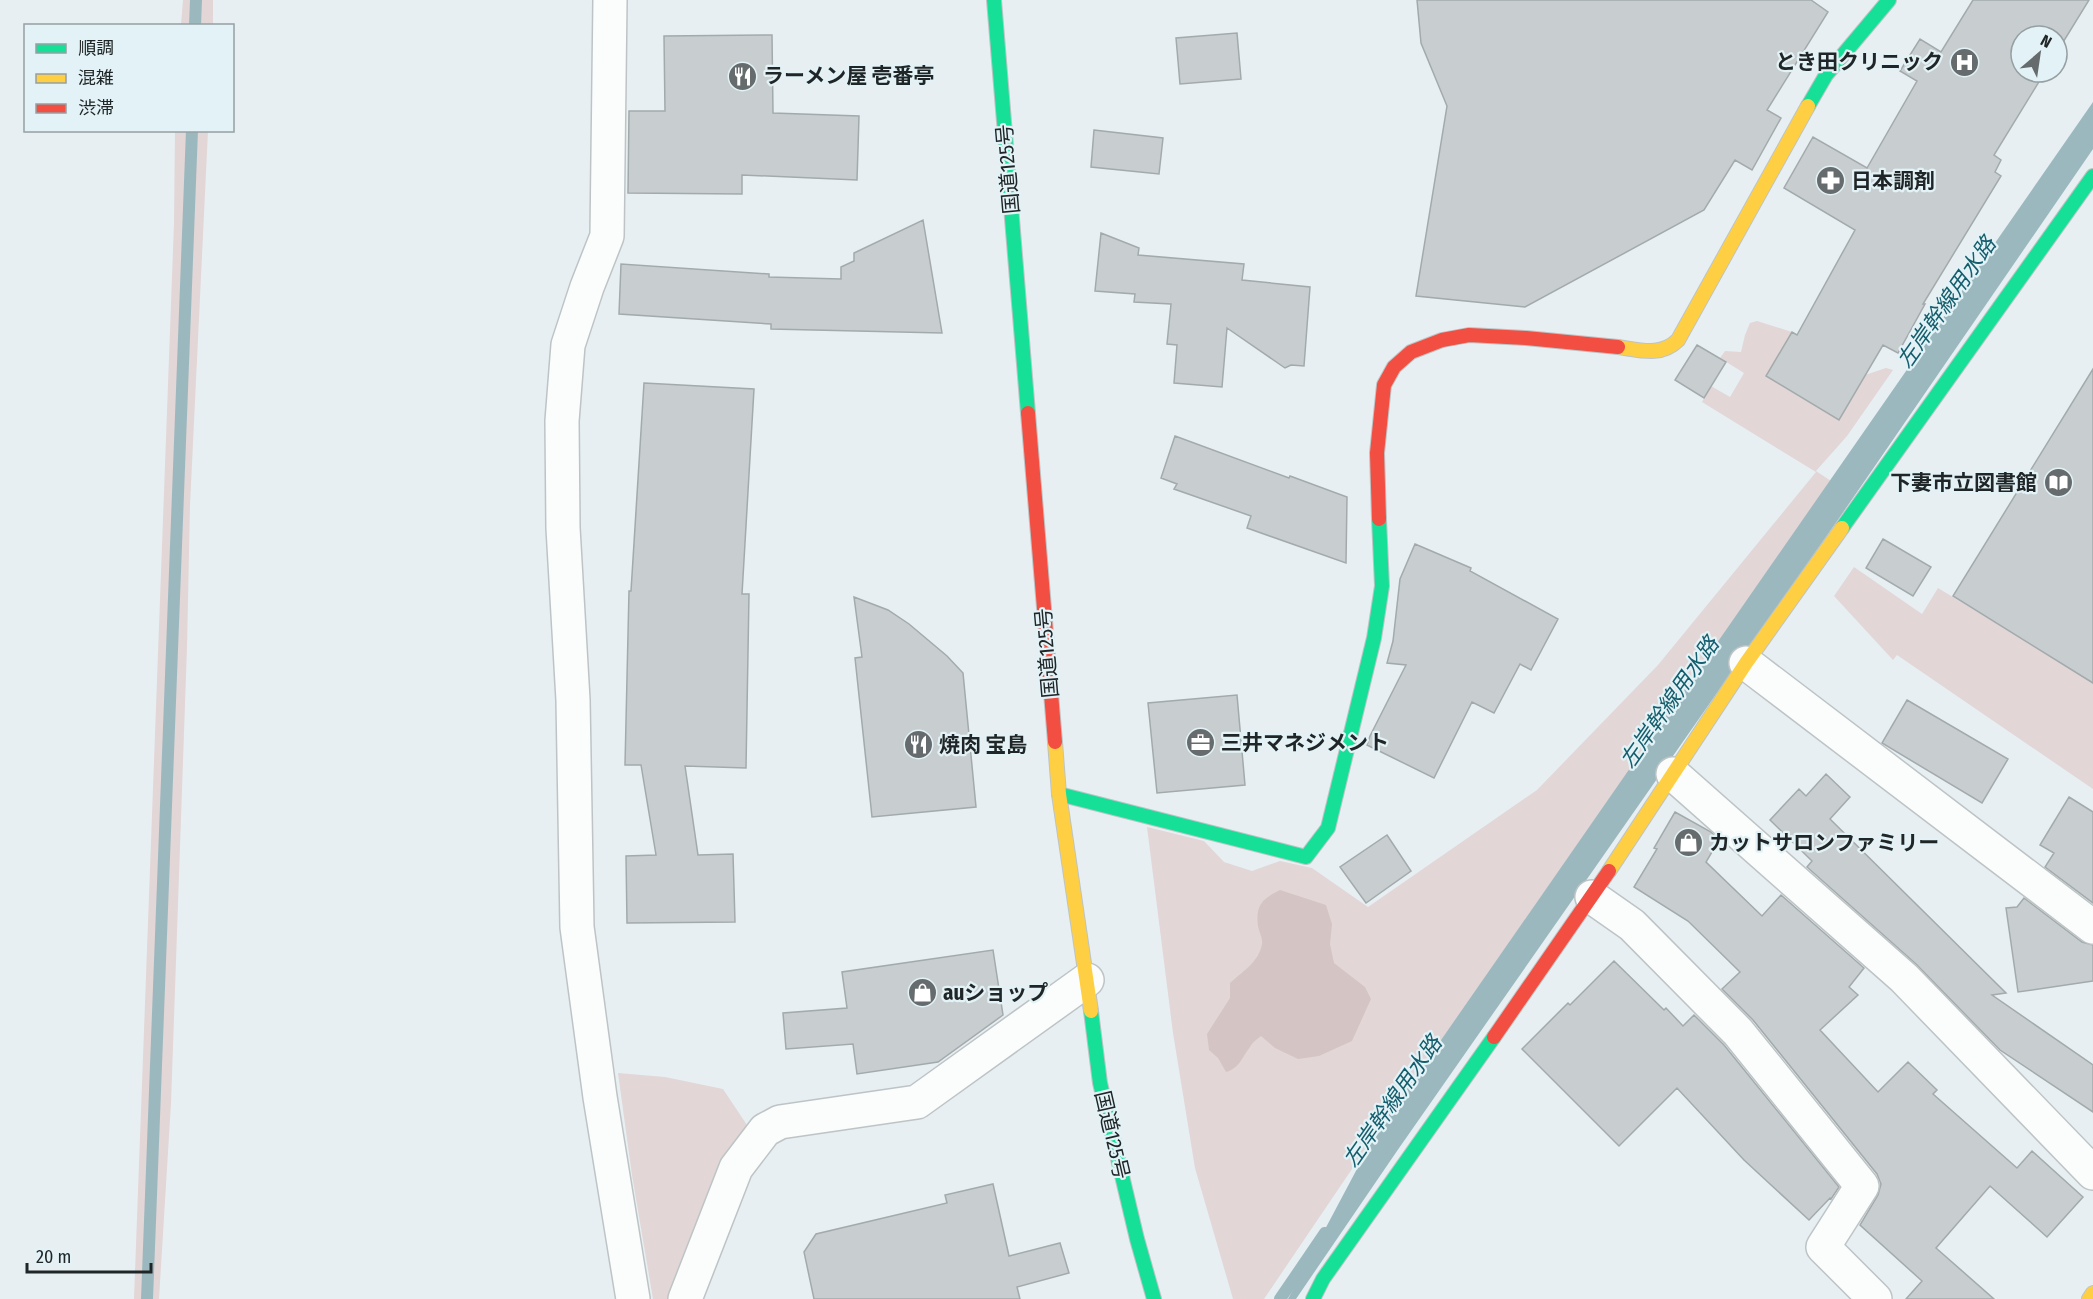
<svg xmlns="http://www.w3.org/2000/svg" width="2093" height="1299" font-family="'Fira Sans Condensed','Noto Sans JP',sans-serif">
	<rect width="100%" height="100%" fill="#e7eff2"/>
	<path fill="#e2d6d6" d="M183,0H213V25H181Z
		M175,131H208L190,505L187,647L171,1103L159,1299H134L174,223Z
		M1757,321L1792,332L1766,376L1839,419L1865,375L1886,368L1893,370L1847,436L1816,471L1831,481L1375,1135L1264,1299H1233L1195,1168L1173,1033L1147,827L1204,841L1224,862L1252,871L1280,861L1312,868L1368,907L1537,790L1658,665L1816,472L1702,402L1711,386L1730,397L1744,373L1720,358L1725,351L1741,352L1745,335L1750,323Z
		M1854,567L1922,614L1938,588L2093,682V789L1897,655L1893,660L1834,596Z
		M618,1073L665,1077L723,1089L747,1125L717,1177L675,1299H653L632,1175Z"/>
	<path fill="#d4c5c4" d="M1280,890L1326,905L1332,924L1330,944L1334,963L1365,987L1371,999L1352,1041L1319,1056L1298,1059L1275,1048L1261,1036C1257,1039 1252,1043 1250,1047C1242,1057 1240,1068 1226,1072L1218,1058L1209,1050L1207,1034L1230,998V983C1242,972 1259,962 1262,944C1263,938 1259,932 1258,926C1255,905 1263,898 1280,890Z"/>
	<path fill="#9cb8bf" d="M2093,102V149L1833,527L1397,1151L1296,1299H1288L1375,1135Z"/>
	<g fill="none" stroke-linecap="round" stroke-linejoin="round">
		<path stroke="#9cb8bf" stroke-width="12" d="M195,26L196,0
			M147,1299L192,130
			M1280,1299L1325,1233"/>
	</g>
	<path fill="#c8ced0" stroke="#a3aaac" stroke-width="1.5" d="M1417,0H1811L1828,12L1767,110L1781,118L1752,170L1735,160L1704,210L1525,307L1416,296L1447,106L1421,43Z
		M1973,0H2089L2057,52V36H2021V72H2045L1994,155L2001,160L1995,172L2001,176L1923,304H1925L1898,353L1883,345L1839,420L1766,376L1792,332L1797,335L1855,230L1784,188L1813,137L1867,168L1917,81L1900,71L1920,39L1941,52Z
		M1237,33L1241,79L1180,84L1176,38Z
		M772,35L773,113L859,116L857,180L742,175V194L628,193L629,111H665L664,36Z
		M1094,130L1163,138L1159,174L1091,167Z
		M923,220L942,333L771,329V324L619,314L621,264L769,274V277L841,279V267L854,261V253Z
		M1101,233L1139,248L1138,255L1244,264L1242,280L1310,287L1304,366L1291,365L1285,368L1227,328L1222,387L1174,383L1177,345L1167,344L1171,304L1134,302L1135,294L1095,291Z
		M1697,345L1726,362L1704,398L1675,380Z
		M2093,369V683L1953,596Z
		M644,383L754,389L742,594H749L746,768L685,766L698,855L733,854L735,922L627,923L626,856L656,855L641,765H625L629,591H631Z
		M1175,436L1289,478L1290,476L1347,497L1346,563L1247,528L1251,516L1174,489L1177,484L1161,478Z
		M1883,539L1931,567L1913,596L1866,568Z
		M1415,544L1471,568L1470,571L1558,619L1531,670L1520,664L1494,713L1472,702L1434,778L1367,745L1370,736L1406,665L1387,663L1393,641L1400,579Z
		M854,597L888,610L909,624L947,656L963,673L976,807L872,817L855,658L862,657Z
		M1237,695L1245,785L1157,793L1148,703Z
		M1907,700L2008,759L1982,803L1882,743Z
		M1826,774L1850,797L1830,819L2006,993L1992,995L2093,1065V1112L2000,1050L1916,964L1807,867L1812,861L1770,820L1799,789L1806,796Z
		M2069,797L2093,812V903L2045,867L2054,853L2040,845Z
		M1675,812L1711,832L1719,840L1706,862L1762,916L1781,895L1864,968L1849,987L1858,995L1820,1030L1878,1092L1908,1062L1937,1090L1933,1094L2017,1168L2032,1151L2083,1197L2047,1237L1990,1186L1936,1248L1994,1299H1906L1922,1281L1860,1225L1878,1195L1881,1184L1877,1174L1753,1020L1722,989L1740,972L1688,921L1634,887L1657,849L1654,848Z
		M1387,835L1411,871L1366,903L1340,867Z
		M2024,898L2082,942L2093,945V981L2018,992L2006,908L2017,907Z
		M993,950L1003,1015L938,1062L857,1074L853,1044L786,1049L783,1013L847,1008L842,972Z
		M1614,961L1664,1010L1666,1008L1683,1026L1694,1015L1724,1045L1839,1187L1831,1199L1830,1198L1809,1220L1744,1160L1677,1088L1619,1146L1522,1049L1568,1003L1570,1005Z
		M993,1184L1009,1256L1060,1243L1069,1273L1017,1287L1020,1299H814L804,1252L816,1234L947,1203L945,1195Z"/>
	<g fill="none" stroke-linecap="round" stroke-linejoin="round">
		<defs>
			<path id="street" d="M610,0L607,236L587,287L568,345L562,421L563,528L573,700L577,927L600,1097L633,1299
				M1746,663L2093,927
				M1673,774L1904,978L2093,1173
				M1592,897L1632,925L1738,1032L1862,1186L1823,1247L1875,1299
				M685,1299L736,1168L765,1130L780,1122L917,1102L1087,980"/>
			<path id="fast" d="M994,0L1028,413
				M1808,106L1826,75L1889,0
				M1842,528L2093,176
				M1059,794L1306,857L1328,828L1374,638L1382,586L1379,519
				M1091,1011L1100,1083L1137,1239L1154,1299
				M1313,1299L1323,1279L1494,1037"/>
			<path id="slow" d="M1618,347C1640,350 1661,357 1678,340L1808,106
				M1055,742L1059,794L1091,1011
				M1609,871L1746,663L1842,528
				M2089,1299L2093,1293"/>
			<path id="jam" d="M1028,413L1055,742
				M1379,519L1377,453L1384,385L1394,367L1411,352L1442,340L1469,335L1526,338L1618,347
				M1494,1037L1609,871"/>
		</defs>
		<use href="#street" stroke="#bec4c5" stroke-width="36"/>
		<use href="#fast" stroke="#bec4c5" stroke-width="16"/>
		<use href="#slow" stroke="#bec4c5" stroke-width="16"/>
		<use href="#jam" stroke="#bec4c5" stroke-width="16"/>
		<use href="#street" stroke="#fbfdfd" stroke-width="33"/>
		<use href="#fast" stroke="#16e098" stroke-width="14"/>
		<use href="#slow" stroke="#ffcf43" stroke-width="14"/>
		<use href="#jam" stroke="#f24e42" stroke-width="14"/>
	</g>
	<defs>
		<symbol id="hospital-disc" viewBox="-11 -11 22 22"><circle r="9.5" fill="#666c6e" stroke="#e3f2f6"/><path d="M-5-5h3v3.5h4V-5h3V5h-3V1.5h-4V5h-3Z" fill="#fff"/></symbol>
		<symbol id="restaurant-disc" viewBox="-11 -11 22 22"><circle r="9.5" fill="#666c6e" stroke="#e3f2f6"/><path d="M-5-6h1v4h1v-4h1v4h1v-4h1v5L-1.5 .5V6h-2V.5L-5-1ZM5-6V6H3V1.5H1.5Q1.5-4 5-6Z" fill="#fff"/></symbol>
		<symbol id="pharmacy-disc" viewBox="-11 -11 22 22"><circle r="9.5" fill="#666c6e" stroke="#e3f2f6"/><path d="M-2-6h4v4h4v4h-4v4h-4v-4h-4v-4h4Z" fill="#fff"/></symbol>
		<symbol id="library-disc" viewBox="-11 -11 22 22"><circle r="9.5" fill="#666c6e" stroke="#e3f2f6"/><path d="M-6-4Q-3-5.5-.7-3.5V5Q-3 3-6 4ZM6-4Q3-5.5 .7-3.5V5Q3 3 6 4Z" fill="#fff"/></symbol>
		<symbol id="office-disc" viewBox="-11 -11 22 22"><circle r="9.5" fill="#666c6e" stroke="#e3f2f6"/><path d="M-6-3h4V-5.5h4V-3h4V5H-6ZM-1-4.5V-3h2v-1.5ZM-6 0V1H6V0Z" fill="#fff"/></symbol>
		<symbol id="shop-disc" viewBox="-11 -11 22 22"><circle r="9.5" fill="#666c6e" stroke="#e3f2f6"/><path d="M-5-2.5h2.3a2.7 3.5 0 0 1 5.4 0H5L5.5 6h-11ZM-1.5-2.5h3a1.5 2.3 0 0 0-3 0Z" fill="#fff"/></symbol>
	</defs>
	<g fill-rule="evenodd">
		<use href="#hospital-disc" x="1948" y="46" width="33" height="33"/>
		<use href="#restaurant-disc" x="726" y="60" width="33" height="33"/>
		<use href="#pharmacy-disc" x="1814" y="164" width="33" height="33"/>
		<use href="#library-disc" x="2042" y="466" width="33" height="33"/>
		<use href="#office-disc" x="1184" y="726" width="33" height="33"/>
		<use href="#restaurant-disc" x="902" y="728" width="33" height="33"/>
		<use href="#shop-disc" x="1672" y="826" width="33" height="33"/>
		<use href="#shop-disc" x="906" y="976" width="33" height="33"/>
	</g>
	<g text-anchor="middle" stroke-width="4.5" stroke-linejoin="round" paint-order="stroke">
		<g font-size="21" font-weight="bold" fill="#202627" stroke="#e3f2f6" text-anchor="start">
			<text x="1943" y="69" text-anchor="end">とき田クリニック</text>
			<text x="763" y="83">ラーメン屋 壱番亭</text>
			<text x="1851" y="188">日本調剤</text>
			<text x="2037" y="490" text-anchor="end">下妻市立図書館</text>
			<text x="1221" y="750">三井マネジメント</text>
			<text x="939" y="752">焼肉 宝島</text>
			<text x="1709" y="850">カットサロンファミリー</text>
			<text x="943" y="1000">auショップ</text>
		</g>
		<g font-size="21" fill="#202627" stroke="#e3f2f6">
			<text transform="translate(1008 169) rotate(-95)" y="7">国道125号</text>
			<text transform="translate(1047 653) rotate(-95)" y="7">国道125号</text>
			<text transform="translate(1112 1135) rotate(77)" y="7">国道125号</text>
		</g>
		<g font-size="22" font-style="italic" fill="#145d6c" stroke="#e3f2f6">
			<text transform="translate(1946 302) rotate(-55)" y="8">左岸幹線用水路</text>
			<text transform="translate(1669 702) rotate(-55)" y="8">左岸幹線用水路</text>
			<text transform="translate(1392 1101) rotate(-55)" y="8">左岸幹線用水路</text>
		</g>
	</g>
	<rect x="24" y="24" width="210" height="108" fill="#e3f2f6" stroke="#95a0a3" stroke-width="1.5"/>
	<rect x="36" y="44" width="30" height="9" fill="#16e098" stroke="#95a0a3" stroke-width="1.5"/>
	<text x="78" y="54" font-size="18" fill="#202627">順調</text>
	<rect x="36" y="74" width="30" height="9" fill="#ffcf43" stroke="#95a0a3" stroke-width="1.5"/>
	<text x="78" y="84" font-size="18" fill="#202627">混雑</text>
	<rect x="36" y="104" width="30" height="9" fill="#f24e42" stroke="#95a0a3" stroke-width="1.5"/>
	<text x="78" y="114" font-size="18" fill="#202627">渋滞</text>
	<g transform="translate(2039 54) rotate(29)"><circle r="28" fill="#e3f2f6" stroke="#95a0a3" stroke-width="1.5"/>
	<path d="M0-4.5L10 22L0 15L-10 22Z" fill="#666c6e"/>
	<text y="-9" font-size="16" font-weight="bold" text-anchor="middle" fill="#202627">N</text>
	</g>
	<path d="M27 1263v9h124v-9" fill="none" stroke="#202627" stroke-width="3"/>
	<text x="36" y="1263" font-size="18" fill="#202627" stroke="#e3f2f6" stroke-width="4.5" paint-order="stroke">20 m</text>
</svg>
